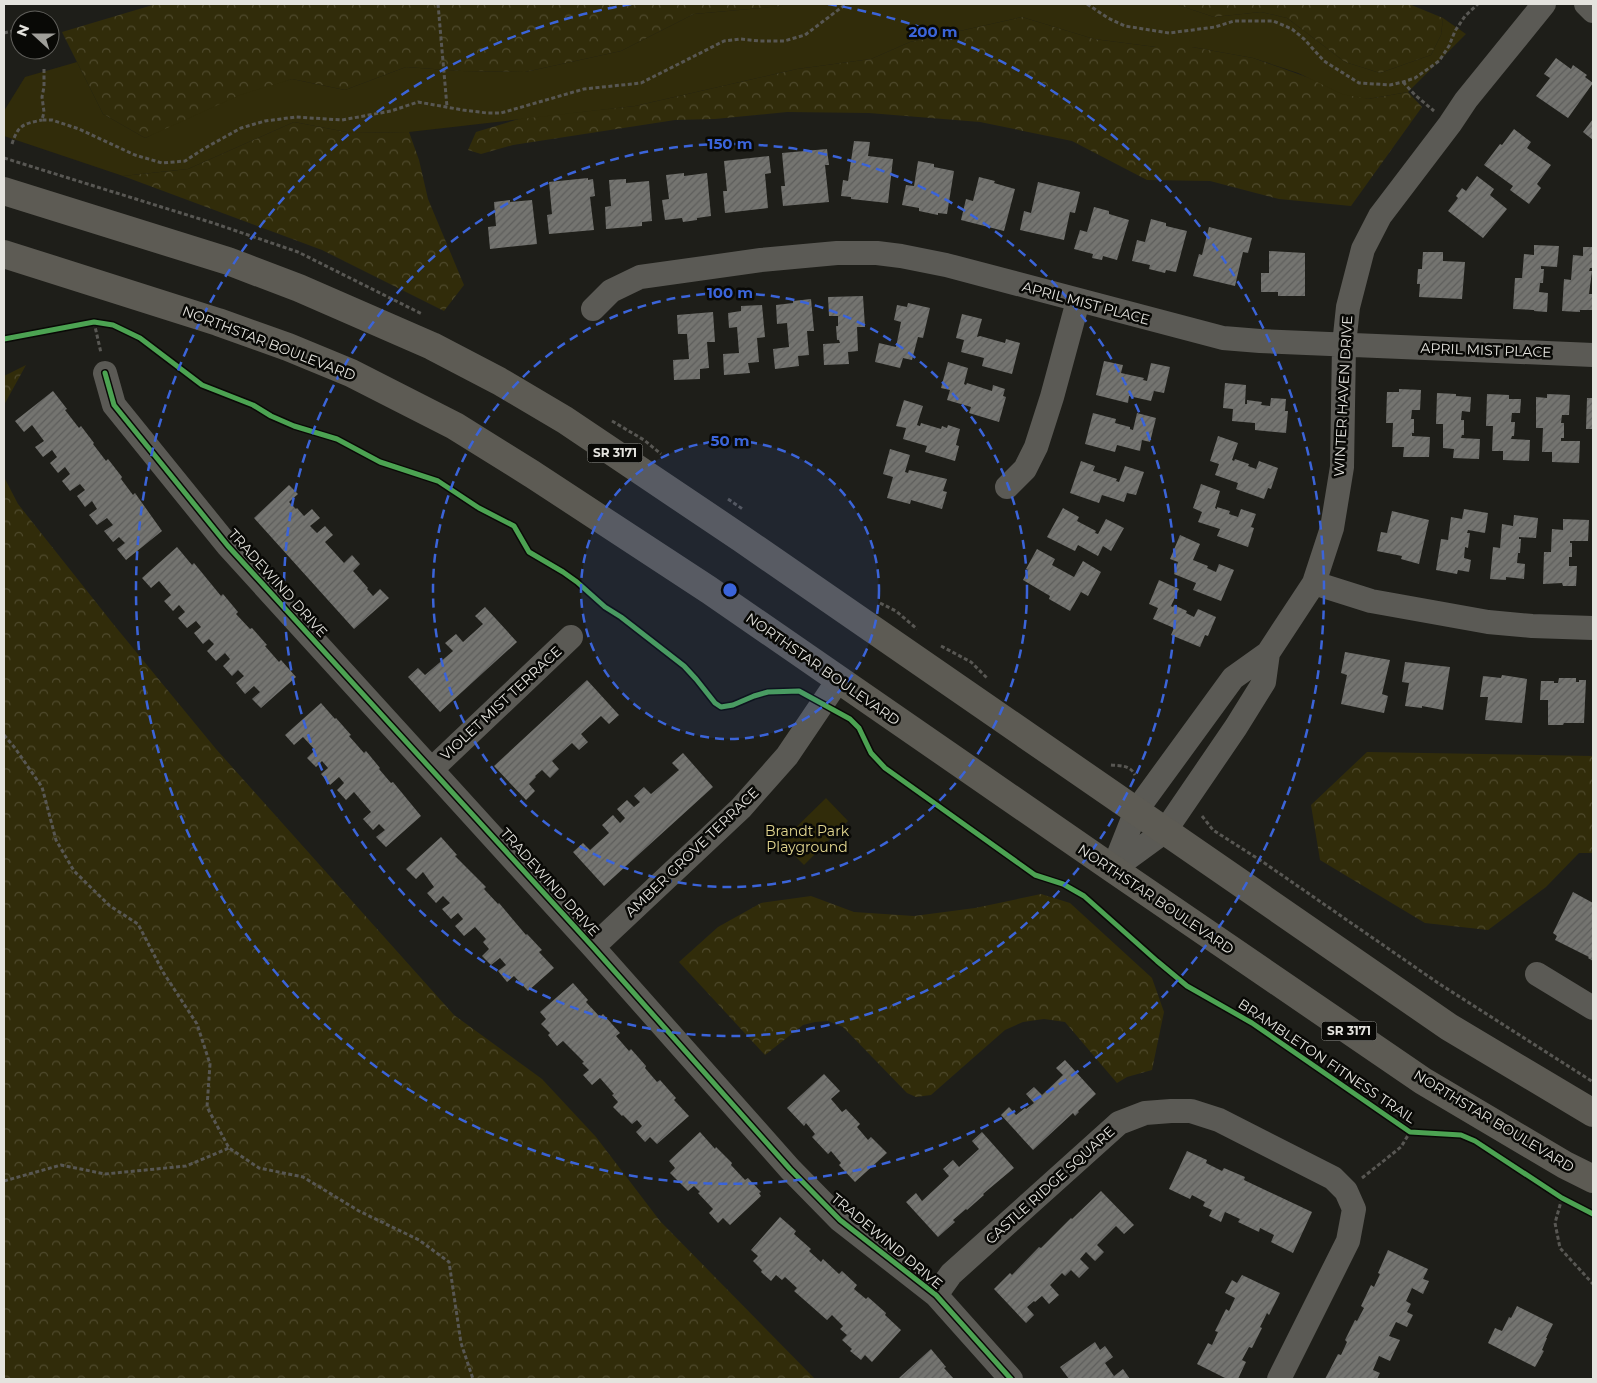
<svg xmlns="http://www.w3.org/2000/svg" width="1597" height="1383" font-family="Montserrat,sans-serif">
	<defs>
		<pattern id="forest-crowns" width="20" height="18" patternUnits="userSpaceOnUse" patternTransform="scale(1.25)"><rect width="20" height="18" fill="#312c0a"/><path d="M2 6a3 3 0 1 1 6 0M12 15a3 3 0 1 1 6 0" fill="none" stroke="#4f4a2d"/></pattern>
		<pattern id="building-hatch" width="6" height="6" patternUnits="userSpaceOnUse" patternTransform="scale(1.25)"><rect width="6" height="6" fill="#747470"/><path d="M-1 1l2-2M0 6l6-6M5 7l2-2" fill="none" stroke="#5e5e5c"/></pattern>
	</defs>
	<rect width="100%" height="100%" fill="#1e1e19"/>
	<path fill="url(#forest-crowns)" d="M156,4H786L783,6L694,14L621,51L525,72L461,71L406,67L345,90L292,79L145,138L103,114L62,32Z
		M1175,4H1409L1443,18L1441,35L1431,55L1380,73L1345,62L1287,18L1261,12L1214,17Z
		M1022,17L1094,39L1156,47H1192L1253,58L1368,99L1408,92L1422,107L1351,206L1279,199L1210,181L1147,180L1072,141L980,122L869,113L787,112L715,119L675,120L513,145L481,154L468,150L476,132L522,118L635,106L797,69L871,59L910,42Z
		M294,122L352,133L409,132L419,160L428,199L464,285L444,311L322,250L123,176L188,169Z
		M26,365L4,405V376Z
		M4,477L18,504L114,625L216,749L454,1015L542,1079L596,1137L660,1221L815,1379H4Z
		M1367,752L1593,756V853H1579L1546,887L1488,930L1425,923L1320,860L1311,805Z
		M1041,894L1070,903L1152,978L1164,1012L1152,1070L1127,1077L1117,1083L1065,1022L1044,1019L1023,1022L1005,1030L931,1095L916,1097L907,1093L843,1027L828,1021L815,1022L803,1025L765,1055L679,962L718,927L761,903L811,896L854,912L914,916L975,908Z"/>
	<path fill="#312c0a" d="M786,4H1175L1214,17L1261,12L1287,18L1345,62L1380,73L1431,55L1441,35L1443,18L1466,34L1408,92L1368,99L1342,94L1298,73L1253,58L1192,47H1156L1094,39L1022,17L910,42L871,59L797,69L635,106L409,132L352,133L294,122L188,169L123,176L4,136V111L25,77L77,62L103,114L145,138L240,95L292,79L345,90L406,67L461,71L525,72L621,51L694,14L782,6Z
		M826,798L848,821L804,865L781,842Z"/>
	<path fill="url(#building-hatch)" d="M1556,58L1571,69L1573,65L1587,75L1585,77L1593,83L1568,118L1536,96L1550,78L1544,74Z
		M1593,119V140L1583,132Z
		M1514,129L1531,142L1527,148L1551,165L1537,184L1541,188L1529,204L1510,190L1513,186L1484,165L1500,144L1502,145Z
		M854,141L870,142L868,156L893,159L888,203L851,199V197L841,196L843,180L848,181Z
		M827,149L829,165H825L829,202L783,206L781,186H785L782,153Z
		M769,156L771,173L765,174L768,208L725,213L723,191H727L724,161Z
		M918,161L934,164V167L954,171L947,214L938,213V215L919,211V208L902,205L906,185L914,186Z
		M684,173V176L707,173L711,216L697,218V220L683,222L682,218L665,220L662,200L669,199L666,175Z
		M1477,176L1494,189L1490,195L1507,209L1483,238L1448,211L1458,198L1456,196L1462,188L1466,191Z
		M979,177L995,181L994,183L1015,189L1004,231L961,220L966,199L973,201Z
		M588,178V180L593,179L595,196L590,197L594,230L549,234L547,215L552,214L549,182Z
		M626,179V183L649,181L652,221L642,222V226L606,229L605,207L611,206L609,180Z
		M1038,182L1080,192L1075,213L1070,212L1064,240L1020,230L1024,211L1031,213Z
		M510,200V202L532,200L537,244L490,249L488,227L496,226L494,202Z
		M1094,207L1109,211V214L1129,220L1117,260L1103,256L1102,260L1092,258L1093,254L1074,249L1080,230L1087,232Z
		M1151,219L1166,223V226L1187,231L1176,272L1166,270L1165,273L1149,269L1150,265L1132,261L1137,240L1145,242Z
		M1209,227L1252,238L1248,253L1243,252L1235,286L1193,276L1199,254L1202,255Z
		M1534,245L1559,246L1557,267L1541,266V269H1544L1543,283H1540L1539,292L1548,293L1547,312L1534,311V310L1513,309L1515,278H1522L1524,254L1534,255Z
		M1583,247H1593V268H1590L1589,271H1592L1589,294H1593V310H1580V312L1562,311L1564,279L1571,280L1573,255L1583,256Z
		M1269,251L1305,253V296H1278V292H1261V273H1269Z
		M1423,252H1443V261L1465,262L1462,299L1419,297L1420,284H1417L1418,269H1422Z
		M863,296L865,327H857L858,351L848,352L849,364L824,365L823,344L840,343L839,340H837L836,326H838V316H829L828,297Z
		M811,299L814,331H807L809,355L798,356L799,366L775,369L773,349L789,347L787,323L777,324L776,305L793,303V301Z
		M908,303L930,308L923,338L918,337L912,360L903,358L900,368L875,362L879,343L896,347L901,322L894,320L897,305L907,307Z
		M762,305L765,337L757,338L759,362L748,363L750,373L724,375L723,354L739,353L737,327L729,328L728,313L741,311V306Z
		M713,312L715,342H707L709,368L700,369V379L674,380L673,360L689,359L687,334H678L677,315Z
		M962,314L982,319L977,337L980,336L1005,343L1006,339L1020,343L1012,374L982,366L984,358L961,352L964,340L956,338Z
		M1104,361L1123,365L1121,373L1144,378L1143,380L1147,381L1151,363L1170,367L1164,393L1154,391L1151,401L1129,396L1128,403L1096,395Z
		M948,362L968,368L964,384L966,385L967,383L992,391L993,385L1005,389L1003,396L1006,397L999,422L969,413L971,407L947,400L950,390L941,388Z
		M1225,383L1246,385L1245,404H1247V400L1262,402L1261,405L1270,406L1271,398L1286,399L1285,411H1288L1286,433L1255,430V423L1232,421L1233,409L1223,408Z
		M1399,389L1421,390L1420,410H1412L1411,419H1414V433H1412V436L1430,437L1429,457H1403L1404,447H1392L1393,423H1386L1387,392H1399Z
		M53,391L67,409L65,410L79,428L81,426L94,443L93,444L106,461L108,459L122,477L121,479L133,495L135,493L162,531L126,560L117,549L125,543L119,537L113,542L104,531L113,525L107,518L97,525L89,515L97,509L92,501L85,507L77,496L85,490L80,484L70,491L62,481L70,474L65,467L58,473L50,463L57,457L52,450L43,457L35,447L44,441L32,425L24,432L15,421Z
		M1437,393L1456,394V396L1471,397L1470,412L1462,411L1461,420H1464V435H1462L1461,438L1480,439L1479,459L1453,458L1454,449L1443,448V424H1436Z
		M1487,394L1509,395V399H1521L1520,413H1512L1511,422H1515L1514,436H1512L1511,439L1530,440L1529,461L1503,460V451H1492L1493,426H1486Z
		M1547,394L1570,395L1569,415H1562L1561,423H1564V438H1561V441H1580L1579,463L1552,462V452H1542L1543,428H1536V397L1547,398Z
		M1587,398H1593V429H1586Z
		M904,400L923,406L917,425L920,426L921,423L941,429L942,426L947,428L948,425L960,429L956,445L959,446L955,461L925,452L927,446L903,439L906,428L896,426Z
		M1093,413L1116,419L1115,423L1130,427V429L1133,430L1137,413L1156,418L1150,442L1142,440L1140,451L1117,445L1115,452L1085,444Z
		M1218,436L1238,443L1232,460L1234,461L1235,459L1249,464L1248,466L1256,469L1259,461L1278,468L1271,489L1268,488L1264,499L1236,489L1238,483L1215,475L1219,464L1210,461Z
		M890,449L910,455L905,472L908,473L909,470L947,479L943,491L947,492L942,509L911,500L910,504L887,498L893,477L883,474Z
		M1081,461L1095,466L1093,471L1117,479L1116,481L1119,482L1125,466L1144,472L1136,495L1127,493L1124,502L1102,495L1099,503L1070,493Z
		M1201,484L1220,491L1215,508L1217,509V507L1230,511L1229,514L1238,517L1241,509L1256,514L1251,527L1254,528L1248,547L1217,536L1220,529L1198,522L1202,512L1193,508Z
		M289,485L298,494L289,502L296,509L297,508L304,516L312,509L320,518L310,526L317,533L325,526L333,535L325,542L344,563L352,555L360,564L353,571L368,588L367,589L373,596L380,589L389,598L354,629L254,518Z
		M1063,508L1079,517L1077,521L1096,531L1095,533L1098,534L1106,519L1124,528L1111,551L1103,546L1098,556L1078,545L1075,551L1047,537Z
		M1464,509L1488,513L1485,533L1468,530L1467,533H1470L1468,548L1465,547L1464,558L1471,560L1469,572L1458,570L1457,574L1436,570L1441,539L1448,540L1451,517L1462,519Z
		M1392,511L1429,520L1419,564L1401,559L1402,556L1377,551L1381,532L1387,533Z
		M1514,515L1538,518L1536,538L1519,537V539H1521L1520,553H1518L1517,563L1525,564L1524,579L1506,577V580L1490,579L1493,547L1500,548L1502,524L1513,526Z
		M1563,519L1589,520L1588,541H1570V543H1572V557H1569V566H1577L1576,586H1563L1562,583L1543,584L1544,552H1551L1552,529L1563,530Z
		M1180,535L1200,544L1193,560L1208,566L1207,568L1216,572L1219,564L1234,570L1221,601L1193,590L1196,583L1174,574L1178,562L1170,559Z
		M177,547L192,565L194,563L221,596L223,594L238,612L236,614L250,629L252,628L267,645L265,646L279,662L281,660L296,677L261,708L252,699L260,692L254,686L245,694L236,683L244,676L238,670L232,676L223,666L230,659L225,653L216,661L207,651L214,644L209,639L203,644L194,633L201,627L196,621L187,628L178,618L185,612L179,605L173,611L164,601L171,595L159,581L151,588L142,578Z
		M1037,549L1055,559L1052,565L1074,577L1083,561L1101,572L1088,596L1081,592L1070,611L1049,599L1050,596L1023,580L1028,570L1026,569Z
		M1159,580L1179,589L1171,606L1173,607L1174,605L1187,611L1186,613L1194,617L1198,609L1216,617L1208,636L1205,635L1200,647L1171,635L1174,628L1153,619L1158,608L1149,604Z
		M485,607L517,642L440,712L408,677L418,668L425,675L453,651L445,643L456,634L463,642L483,624L475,616Z
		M1345,652L1390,660L1382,694L1388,696L1384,713L1341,704L1347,675L1341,673Z
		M1405,662L1450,667L1443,710L1422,706V708L1405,706L1409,683L1402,682Z
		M1502,675L1527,679L1522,723L1485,720L1488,697H1480L1483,676L1501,678Z
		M1559,678H1576V682H1579V680H1586L1584,723H1564L1563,725H1548V700H1540L1541,681H1554V683H1558Z
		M587,680L619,715L609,724L601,716L581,734L588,742L579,750L572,743L552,761L559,769L550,778L542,770L535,776L536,777L529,784L535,791L526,800L494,766Z
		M321,703L335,719L336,718L351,735L349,736L364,753L366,751L380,768L379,769L391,783L393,782L421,816L386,847L376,837L385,830L379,824L373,830L363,819L371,812L354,792L346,800L337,790L344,783L339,777L330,785L321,774L328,768L322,761L316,767L307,758L315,750L303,737L294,745L285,735Z
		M683,753L713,787L604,886L573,852L583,843L590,850L609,833L602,825L613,815L620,823L625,818L617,809L627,800L634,807L640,802L634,796L644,787L651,794L679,770L672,763Z
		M441,837L457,855L455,856L486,887L484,889L498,904L499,903L526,935L527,934L542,950L539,952L554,968L528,991L514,976L507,982L498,971L506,965L500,958L491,965L482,956L489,949L483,942L486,939L475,927L464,936L455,926L463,919L458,913L451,919L442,909L450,903L443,896L436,903L427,893L434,887L423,872L416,879L406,869Z
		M1573,892L1593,903V961L1588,958L1589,957L1555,940L1557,936L1553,933Z
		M573,983L588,1000L586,1002L600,1017L603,1014L620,1033L616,1036L629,1051L631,1049L646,1066L645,1068L657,1082L660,1080L676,1098L674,1100L689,1116L657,1144L650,1137L645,1142L636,1132L642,1126L637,1120L632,1124L623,1115L622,1116L613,1107L618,1102L612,1095L614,1094L600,1078L592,1085L583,1075L589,1070L582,1063L584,1062L563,1041L557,1046L548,1035L550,1033L541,1024L546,1019L540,1012Z
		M1065,1060L1096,1094L1078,1111L1079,1112L1075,1116L1073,1113L1033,1150L1001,1115L1009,1107L1016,1115L1025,1108L1026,1109L1034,1103L1026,1094L1034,1087L1042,1095L1063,1075L1056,1068Z
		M824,1074L840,1091L831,1099L842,1112L846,1109L860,1124L857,1127L868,1140L871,1137L887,1153L855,1182L839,1165L841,1163L831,1151L828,1154L812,1137L815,1134L806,1123L804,1126L787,1108Z
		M700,1132L715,1149L716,1147L732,1163L731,1165L745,1180L748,1178L761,1192L759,1193L761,1196L730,1225L723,1218L718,1223L709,1213L713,1209L698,1193L700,1192L694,1186L688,1191L670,1173L675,1168L669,1161Z
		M982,1132L1014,1168L983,1194L984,1195L967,1210L966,1209L953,1220L955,1222L938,1237L906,1202L916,1193L922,1201L949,1176L943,1169L953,1160L959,1167L979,1149L972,1141Z
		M1187,1151L1207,1160L1206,1163L1222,1171L1224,1168L1245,1177L1244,1180L1312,1212L1293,1253L1271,1242L1274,1235L1260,1228L1259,1232L1238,1222L1240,1219L1225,1212L1221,1222L1209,1216L1212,1210L1203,1206L1205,1202L1192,1195L1190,1199L1169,1189Z
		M1101,1191L1134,1225L1124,1234L1116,1226L1097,1245L1104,1252L1095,1261L1086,1252L1080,1259L1089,1268L1079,1278L1071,1270L1065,1276L1062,1273L1050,1285L1059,1295L1049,1304L1042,1296L1035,1302L1034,1301L1027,1307L1034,1315L1026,1323L994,1289L1010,1273L1012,1275L1039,1247L1041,1248L1071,1218L1072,1219Z
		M780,1217L796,1231L794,1234L811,1249L809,1251L821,1262L823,1259L839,1274L842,1271L857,1285L854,1289L866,1299L868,1297L886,1313L885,1315L901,1330L872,1362L865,1355L861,1360L850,1351L852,1349L842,1340L847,1335L840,1329L843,1326L832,1315L827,1320L794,1291L797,1288L785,1277L782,1280L776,1275L771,1281L761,1272L762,1270L753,1261L758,1256L751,1250Z
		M1388,1250L1428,1269L1423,1279L1429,1281L1423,1294L1412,1288L1406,1301L1411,1304L1407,1312L1413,1315L1407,1327L1396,1322L1389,1336L1400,1340L1390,1361L1379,1356L1373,1370L1380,1373L1377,1379H1325L1338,1354L1341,1355L1347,1342L1345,1340L1355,1320L1357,1321L1364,1308L1361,1306L1371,1285L1374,1287L1380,1274L1378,1273Z
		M1242,1275L1280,1293L1269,1315L1267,1313L1260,1327L1262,1328L1252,1348L1249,1347L1242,1360L1246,1362L1238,1379H1227L1197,1364L1208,1343L1212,1345L1218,1332L1215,1331L1226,1309L1229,1311L1235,1298L1225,1293L1232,1280L1237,1283Z
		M1517,1306L1553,1324L1546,1338H1547L1542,1350L1544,1351L1535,1367L1488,1343L1495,1328L1502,1331L1509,1317L1511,1318Z
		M1095,1342L1100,1350L1105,1346L1113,1357L1105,1363L1114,1376L1123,1369L1130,1379H1069L1060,1367Z
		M931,1349L946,1367L944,1368L954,1379H900L899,1378Z"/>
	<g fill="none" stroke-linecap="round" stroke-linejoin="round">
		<path stroke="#585753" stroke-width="3" stroke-dasharray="4 2.5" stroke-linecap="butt" d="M438,4L447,107
			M1087,4L1108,18L1125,26L1169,33L1215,27L1234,21H1273L1292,29L1304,39L1324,61L1359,83L1390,85L1403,82L1415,78L1439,61L1449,46L1455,31L1465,16L1478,4
			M4,33L16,30H20
			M44,69V87L42,97L44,112L42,120H52L79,129L135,155L162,163L185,161L205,148L241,128L265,121L296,117L342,120L391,111L418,102L463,110L487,113H501L584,89L641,83L724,41L740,39L760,41H784L805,35L846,4
			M1403,82L1415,95L1434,111
			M12,144C18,125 23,124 42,120
			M4,158L213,223L298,252L422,314
			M94,322L101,353
			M4,339L94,322L113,325L140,338L202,385L253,405L271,416L294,426L337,439L380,462L438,481L479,508L514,526L529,552L563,572L577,582L605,607L621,617L684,666L696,679L715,703L721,707L733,705L754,696L768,692L799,691L804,694
			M612,421L644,440L661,454
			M728,499L744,510
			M880,603L896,611L917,629
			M941,646L971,662L987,678
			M840,713C861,725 859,735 871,753C875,758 880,763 885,768L1035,875L1063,884L1084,896L1157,961L1187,986L1252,1023L1410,1132L1461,1135L1471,1139
			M4,735L15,748L42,787L56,840L74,871L110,906L138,924L163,972L197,1024L210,1064L207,1107L229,1148L259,1168L303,1177L359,1211L419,1240L449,1262L461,1343L473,1379
			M1111,765C1121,766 1130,765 1135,775
			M1202,816L1213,830L1263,862L1438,983L1593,1082
			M1485,1147L1562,1198L1593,1214
			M1362,1178L1401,1147L1410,1132
			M4,1181L61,1165L105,1174L186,1166L229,1148
			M1562,1198L1555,1223L1560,1248L1593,1284"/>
		<path stroke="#5b5a55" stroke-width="24" d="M1586,4L1593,11
			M593,309L611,291L640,277L761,260L837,253H877L901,256L946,265L1223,338L1260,341L1593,355
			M105,373L114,405L228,546L593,947L790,1169L840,1220L936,1295L1011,1379
			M1007,487L1025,469L1036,447L1052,397L1078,301
			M1314,583L1371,601L1488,622L1532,626L1593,628
			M432,769L571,637
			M1113,869L1136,811L1233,678L1268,653L1314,583L1332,528L1342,467L1344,345L1348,307L1363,249L1380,216L1450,124L1466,100L1544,4
			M1113,869L1165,831L1236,727L1264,682L1268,653
			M593,947L741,808L787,756L839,679
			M1537,974L1593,1008
			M936,1295L951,1274L1119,1123L1145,1113L1171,1111H1191L1219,1120L1333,1178L1346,1191L1354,1209L1348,1241L1279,1379"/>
		<path stroke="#5d5b54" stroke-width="28" d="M4,191L228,261L299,288L432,346L499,381L565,420L742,539L1449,1027L1593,1113
			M4,254L218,322L288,347L351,373L455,426L532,474L709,590L1113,869L1423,1081L1565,1165L1593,1179"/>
		<defs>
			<path id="cycleway" d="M4,339L94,322L113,325L140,338L202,385L253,405L271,416L294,426L337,439L380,462L438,481L479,508L514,526L529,552L563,572L577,582L605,607L621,617L684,666L696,679L715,703L721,707L733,705L754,696L768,692L799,691L850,719L859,728L871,753L885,768L1035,875L1063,884L1084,896L1157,961L1187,986L1252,1023L1410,1132L1461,1135L1475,1141L1562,1198L1593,1214
				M105,373L114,405L228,546L593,947L790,1169L840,1220L936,1295L1011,1379"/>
		</defs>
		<use href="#cycleway" stroke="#090906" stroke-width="8"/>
		<use href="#cycleway" stroke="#4ca352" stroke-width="5"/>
	</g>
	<circle cx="730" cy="590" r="149" fill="#3b64d9" fill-opacity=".12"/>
	<g fill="none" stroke="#3b64d9" stroke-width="2.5" stroke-dasharray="9 6">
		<circle cx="730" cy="590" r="149"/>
		<circle cx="730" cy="590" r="297"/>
		<circle cx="730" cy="590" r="446"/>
		<path d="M828 4A594 594 0 1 1 632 4"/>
	</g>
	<g text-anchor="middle" stroke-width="5" stroke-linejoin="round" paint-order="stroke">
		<g fill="#090906" stroke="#a2a29d" stroke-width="1">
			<rect x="587.5" y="443.5" width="55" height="19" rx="4"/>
			<rect x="1321.5" y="1021.5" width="55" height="19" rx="4"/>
		</g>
		<g font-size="12" font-weight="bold" fill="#e4e3de">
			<text x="615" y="457">SR 3171</text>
			<text x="1349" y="1035">SR 3171</text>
		</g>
		<g font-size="14" fill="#e4e3de" stroke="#090906">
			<text transform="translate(1086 303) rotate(15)" y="5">APRIL MIST PLACE</text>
			<text transform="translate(269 343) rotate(21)" y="5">NORTHSTAR BOULEVARD</text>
			<text transform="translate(1486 350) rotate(2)" y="5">APRIL MIST PLACE</text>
			<text transform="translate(1343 396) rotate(-87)" y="5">WINTER HAVEN DRIVE</text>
			<text transform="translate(278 583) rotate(48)" y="5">TRADEWIND DRIVE</text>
			<text transform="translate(823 669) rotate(35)" y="5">NORTHSTAR BOULEVARD</text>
			<text transform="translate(501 703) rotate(-43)" y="5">VIOLET MIST TERRACE</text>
			<text transform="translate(692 852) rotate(-44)" y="5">AMBER GROVE TERRACE</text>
			<text transform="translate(550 882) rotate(48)" y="5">TRADEWIND DRIVE</text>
			<text transform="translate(1156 899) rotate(34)" y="5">NORTHSTAR BOULEVARD</text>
			<text transform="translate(1327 1061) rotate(34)" y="5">BRAMBLETON FITNESS TRAIL</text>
			<text transform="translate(1494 1121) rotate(31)" y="5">NORTHSTAR BOULEVARD</text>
			<text transform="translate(1050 1185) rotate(-42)" y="5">CASTLE RIDGE SQUARE</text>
			<text transform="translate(887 1241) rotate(40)" y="5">TRADEWIND DRIVE</text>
		</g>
		<g font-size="14" fill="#e2d690" stroke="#090906">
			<text x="807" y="836">Brandt Park<tspan x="807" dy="16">Playground</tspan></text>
		</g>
	</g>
	<circle cx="730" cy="590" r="8" fill="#3b64d9" stroke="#090906" stroke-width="2.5"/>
	<g font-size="15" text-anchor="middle" font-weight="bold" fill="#3b64d9" stroke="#090906" stroke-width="5" stroke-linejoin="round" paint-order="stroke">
		<text x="933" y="37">200 m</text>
		<text x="730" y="149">150 m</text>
		<text x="730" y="298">100 m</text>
		<text x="730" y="446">50 m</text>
	</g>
	<rect width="1597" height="1383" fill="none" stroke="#e4e3de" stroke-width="10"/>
	<g transform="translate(35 35) rotate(291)"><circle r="24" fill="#090906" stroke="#61605c"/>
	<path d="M0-4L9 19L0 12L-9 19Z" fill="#9f9e99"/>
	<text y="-8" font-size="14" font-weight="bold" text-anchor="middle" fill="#e4e3de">N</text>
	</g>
</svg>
